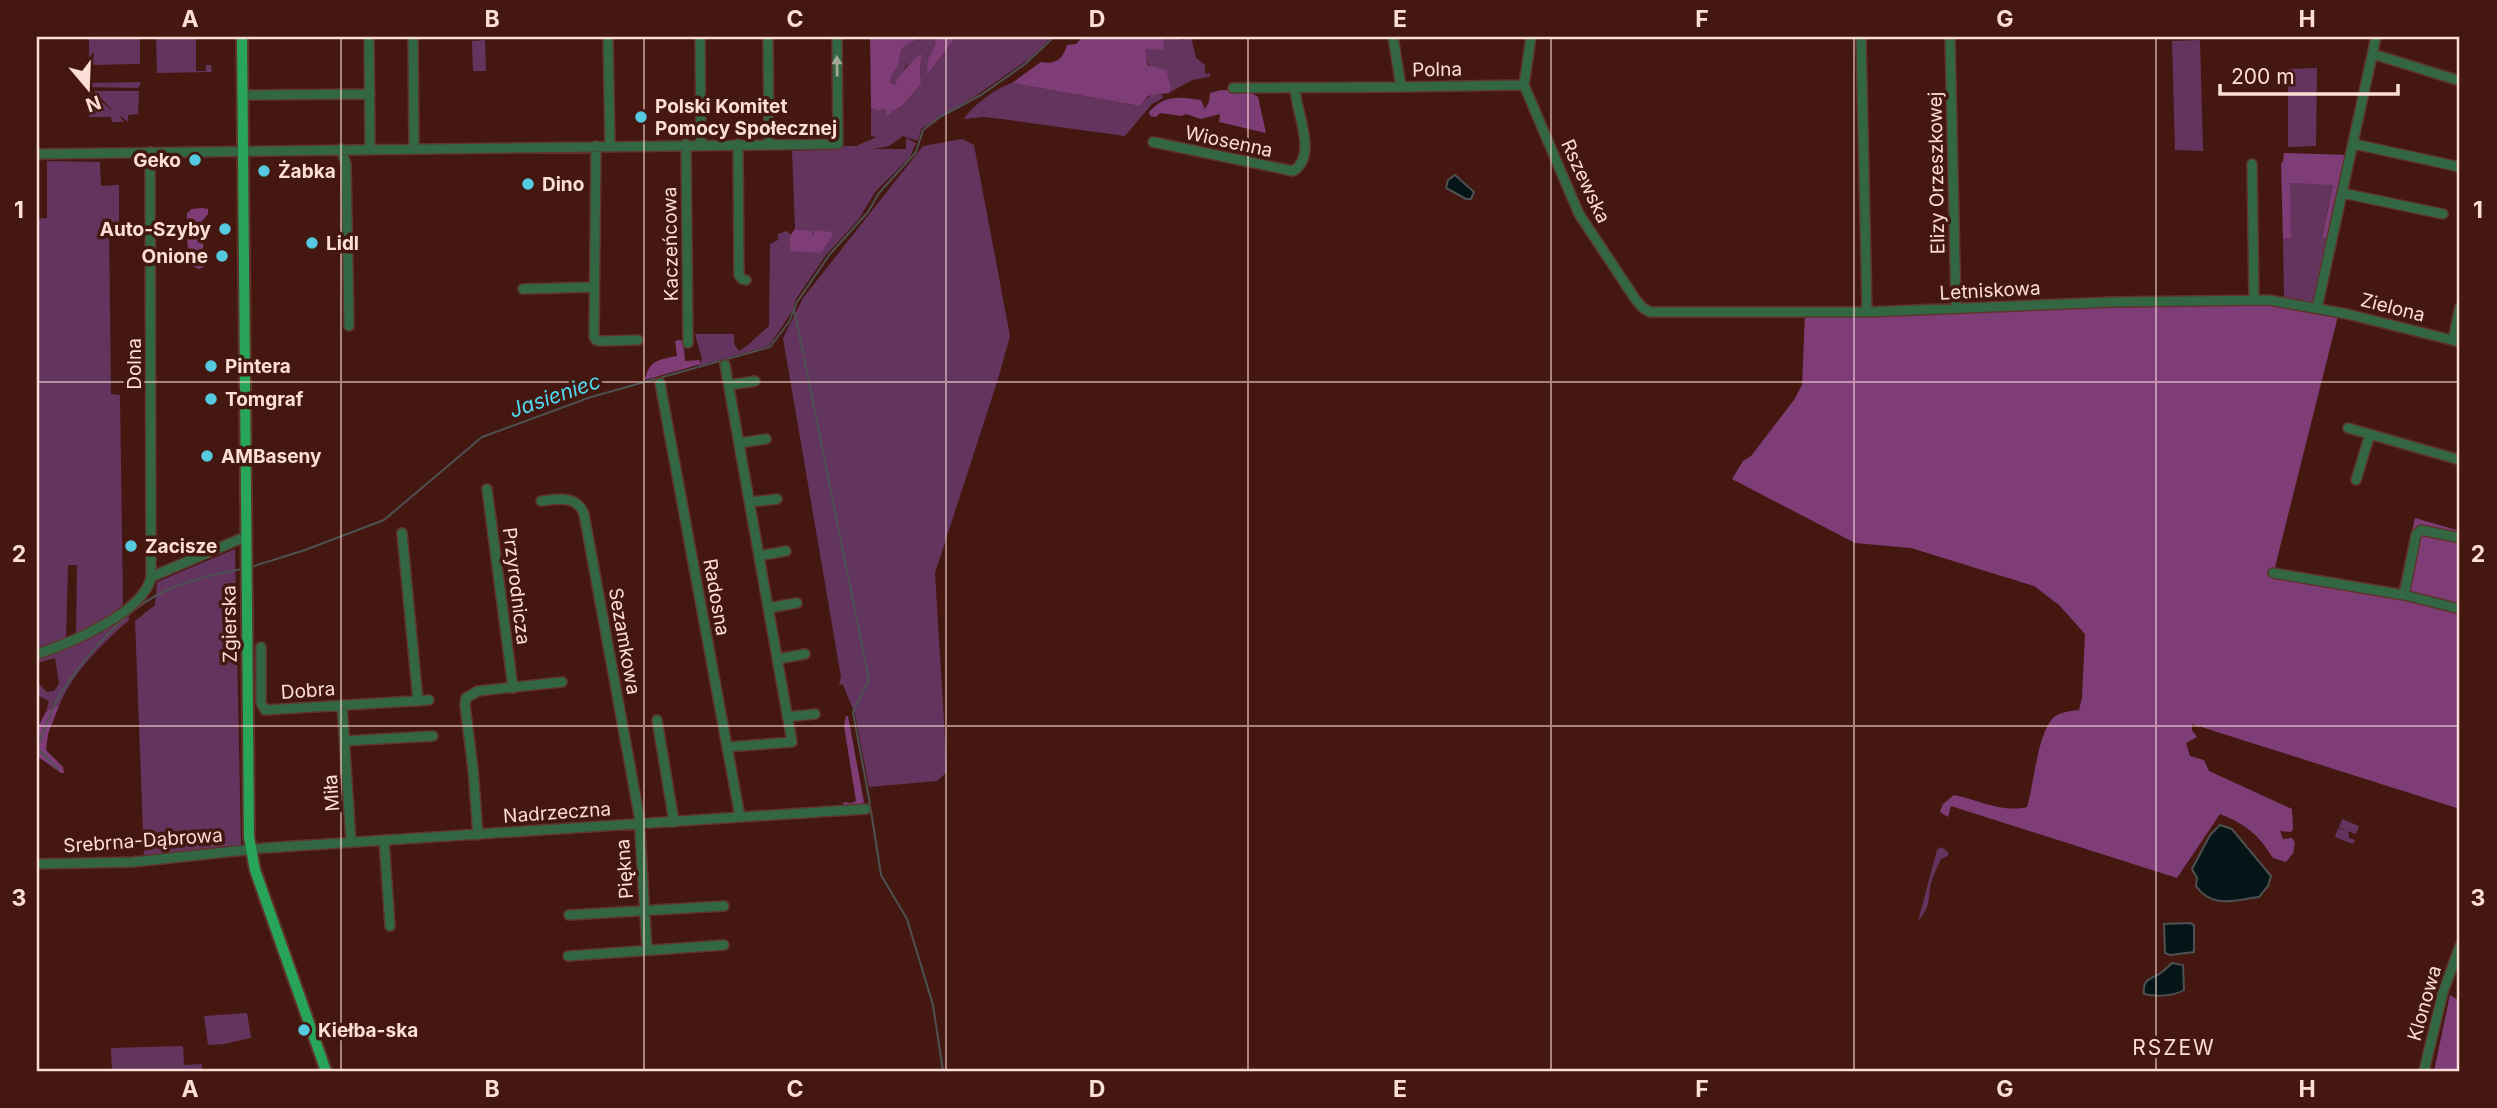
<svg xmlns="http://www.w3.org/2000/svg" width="2497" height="1108" font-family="Inter,sans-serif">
	<rect width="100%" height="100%" fill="#441811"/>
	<path fill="#63355e" d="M89,37H140V64L89,65Z
		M156,37H196V71H206V65H211L212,72L157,73Z
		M921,37H933L936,43L928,59V74L956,37H1052L1029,59L977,95L921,129L918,141L903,136L889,146L873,149H906V138L916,143L910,157L875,192L859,219L826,255L796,299L793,310L769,346L699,366L702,359L695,334H734V344L739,351L748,345L769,326L770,244L778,240V234L787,231L791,235L789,245L791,251L824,249L827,244C817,236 808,230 795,229L792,151L819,150L820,146H856L877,137L871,136V108L877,111L885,107L892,111L901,107L921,84L920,66L923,53L920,54L916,61L906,66L895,85L890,83V78L898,66L902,48Z
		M1165,37H1178L1183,40L1194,37L1192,41L1196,58L1205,65V74L1211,73L1209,77L1192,80L1169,93L1171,87L1146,61V49H1163Z
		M485,40L486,71H473L472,41Z
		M2200,40L2203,151L2175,150L2172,41Z
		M2317,68L2316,146L2288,147V69Z
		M141,82L138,88L89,87V83Z
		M1012,83L1140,106C1147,97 1151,93 1163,95V98L1152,104L1125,136L1002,119L983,117L964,119C973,105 996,88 1012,83Z
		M89,91L115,113L94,91H139L138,114L128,115V122L118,114L124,122H112L111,117H89Z
		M962,139L974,145L1010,336L998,379L935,573L947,772L937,781L869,787L855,714L843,685L839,684L841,677L783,338L803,298L923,146Z
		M47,161L100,162L101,186L119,185V225L109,226L111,394L120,395L123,605L108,620L76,636L77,565H68L66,640L37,651V219L47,218Z
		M2289,183L2333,184L2322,236L2331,239L2316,305L2284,298L2283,239L2291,238Z
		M235,549L241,848L144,857L135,621L155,605L157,582Z
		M128,611L129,620C103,643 72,673 59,706L51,707L46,711L49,701L39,696L37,682L47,692L54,691L59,684L55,658L37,663V658Z
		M2342,819L2359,826L2356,834L2348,831L2349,838L2355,840L2353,844L2335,837L2338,828L2347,831L2339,827Z
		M1941,847L1948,852V856L1941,859C1937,868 1931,879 1930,888C1929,901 1928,911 1918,921L1937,850Z
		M247,1013L251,1038L224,1044L208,1045L204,1016Z
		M183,1046L184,1065L202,1064V1071H112L111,1048Z"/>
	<path fill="#7f3d78" d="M870,37H921L902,48L898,66L890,78V83L895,85C900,71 913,61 923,52L920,66L921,84L901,107L892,111L890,115H887L885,108L877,111L871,108Z
		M933,37H956L927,75L928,59L936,43Z
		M1083,37H1165L1163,50L1146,49V61L1148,65L1166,70L1171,87L1169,93L1148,96L1140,106L1012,83L1041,62C1056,65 1063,59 1067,45L1076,44Z
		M1221,90L1249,91L1258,97L1266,133L1219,122L1220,114L1201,119L1186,114L1182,116L1160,113L1156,117L1150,116L1149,112C1165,94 1180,97 1201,100L1205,109L1209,102L1210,93Z
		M2284,153L2348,155L2331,239L2322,237L2333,185L2290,183L2291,238L2283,239L2281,163L2283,162Z
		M202,208L208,209V214L202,221L204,267L199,269L194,267C186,249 186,232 187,213L192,209Z
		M795,229L811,231L813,235L816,230L831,232L833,235L821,253L791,251C788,244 789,235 795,229Z
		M2264,301L2338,316L2274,571L2270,578L2397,597L2415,518L2460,531V809L2192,724V730L2197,737L2186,743L2190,756L2204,760L2209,771L2292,809L2293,829L2291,832L2280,831L2283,839L2292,838L2295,843L2293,853L2286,862L2273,858C2258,834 2247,825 2220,814L2177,878L1951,806L1948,817L1940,812L1943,804L1954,795C1978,800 2002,813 2027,807C2034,785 2037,735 2053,718C2060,712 2070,711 2079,710L2082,698L2085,634L2059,605L2034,586L1911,548L1855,543L1732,479L1743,461L1751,456L1794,400L1802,385L1805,315Z
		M679,340L683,341L685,361L699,360L701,364L645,380C649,360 658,360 677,356L675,341Z
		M59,706L48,734L46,750L63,767L64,773H61L37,756V726H39C44,715 46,707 59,706Z
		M846,716H848L864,802L856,808L842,809L844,802L851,803L856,801L844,726Z
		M2450,995L2460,1001V1071H2434Z"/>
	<path fill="#041417" stroke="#4e5151" stroke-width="2" d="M1455,175L1474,192L1471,199H1466L1446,188L1448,180Z
		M2220,825L2232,829L2271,876L2268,886L2259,897C2234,900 2212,909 2196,886L2197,878L2192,869L2210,835Z
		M2190,923L2194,925V952L2170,955L2165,953L2164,924Z
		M2172,963L2183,965L2184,990C2174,996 2156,997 2144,994C2142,977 2152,980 2162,972C2166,969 2169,966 2172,963Z"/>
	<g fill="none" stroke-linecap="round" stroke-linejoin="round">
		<path stroke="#4e5151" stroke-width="2" d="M794,310L803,353
			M804,358L869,680L853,712L870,804
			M251,567L305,550L384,520L482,437L591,397L770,347L789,322L797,302L830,254L868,212L879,193L916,152L923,130L940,117L981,95L1025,64L1054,37
			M37,747C45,729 51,709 61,693C83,659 123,612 159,594C184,581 214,574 242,569
			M37,748L58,769
			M871,811L881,875L907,919L933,1005L943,1071"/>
		<defs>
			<path id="minor" d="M369,37L370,148
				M413,37L414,148
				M608,37L610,146
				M700,37L701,144
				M768,37L769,144
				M1393,37L1401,87L1524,85
				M1531,37L1524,85L1579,214L1636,300L1643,308L1650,312H1867L2113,302L2269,300L2347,314L2460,342
				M1861,37L1867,312
				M1950,37L1956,309
				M2373,54L2460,81
				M1233,88L1401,87
				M242,95L370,94
				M1153,142L1293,171C1319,156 1295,110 1295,88
				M686,144L688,343
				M738,144L739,275L742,279L746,280
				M2354,144L2460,167
				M596,146L594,337L596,340L601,341L638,340
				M341,149L346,164L349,326
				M150,152L151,577
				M37,154L838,144L837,37
				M2252,164L2254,300
				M2342,193L2443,214
				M523,289L594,287
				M2317,308L2376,37
				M2453,340L2460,307
				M725,365L792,742L727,747
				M660,383L740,817
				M729,385L755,381
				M2348,428L2460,460
				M739,443L766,439
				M2356,480L2370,434
				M487,489L513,688
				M541,501C558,499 577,495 584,514L639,815L647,950
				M750,502L777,499
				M402,533L418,701
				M759,556L786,551
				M2273,573L2404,595L2460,609
				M2404,595L2416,535L2421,530L2460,538
				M768,608L797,603
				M261,647V703L265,710L429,700
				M37,654C68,644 144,613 151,577L240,539H246
				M777,659L805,654
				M342,705L351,842
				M787,717L815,714
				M657,720L674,822
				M345,741L433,736
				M478,835L473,769L465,705L466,698L478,691L562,682
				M384,840L390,926
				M37,864L133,862L264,848L866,809
				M569,915L724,906
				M568,956L724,945
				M2424,1071L2443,992L2460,946"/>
			<path id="major" d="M242,37L249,837L255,870L326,1071"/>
		</defs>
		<use href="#minor" stroke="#5e342d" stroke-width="12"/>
		<use href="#major" stroke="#5e342d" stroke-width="14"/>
		<use href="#minor" stroke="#336743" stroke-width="9"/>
		<use href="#major" stroke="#29a55a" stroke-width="10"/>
	</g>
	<defs><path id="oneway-solid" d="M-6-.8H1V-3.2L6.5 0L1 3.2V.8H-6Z" transform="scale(1.75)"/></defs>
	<use fill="#a2a894" href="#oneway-solid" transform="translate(837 66) rotate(-91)"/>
	<path fill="none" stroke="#fcded7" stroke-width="2" stroke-opacity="0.55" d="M341,37V1071M644,37V1071M946,37V1071M1248,37V1071M1551,37V1071M1854,37V1071M2156,37V1071M37,382H2460M37,726H2460"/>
	<g fill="#55cadf" stroke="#441811" stroke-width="2.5">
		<circle cx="641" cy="117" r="7"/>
		<circle cx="195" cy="160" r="7"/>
		<circle cx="264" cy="171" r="7"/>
		<circle cx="528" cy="184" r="7"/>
		<circle cx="225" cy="229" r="7"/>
		<circle cx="312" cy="243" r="7"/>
		<circle cx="222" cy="256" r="7"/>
		<circle cx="211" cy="366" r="7"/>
		<circle cx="211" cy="399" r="7"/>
		<circle cx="207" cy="456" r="7"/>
		<circle cx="131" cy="546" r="7"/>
		<circle cx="304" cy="1030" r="7"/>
	</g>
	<g text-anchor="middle" stroke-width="7" stroke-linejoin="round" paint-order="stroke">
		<g font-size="19" fill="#fcded7" stroke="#441811">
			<text transform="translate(1437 69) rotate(-1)" y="7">Polna</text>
			<text transform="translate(1229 141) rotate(12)" y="7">Wiosenna</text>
			<text transform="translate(1936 173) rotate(-91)" y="7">Elizy Orzeszkowej</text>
			<text transform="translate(1586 181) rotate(65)" y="7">Rszewska</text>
			<text transform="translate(670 244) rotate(-91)" y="7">Kaczeńcowa</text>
			<text transform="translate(1990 290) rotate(-3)" y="7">Letniskowa</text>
			<text transform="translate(2393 307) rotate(14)" y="7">Zielona</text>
			<text transform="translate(134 364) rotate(-90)" y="7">Dolna</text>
			<text transform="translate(517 586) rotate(83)" y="7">Przyrodnicza</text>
			<text transform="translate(717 597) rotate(80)" y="7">Radosna</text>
			<text transform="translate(229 624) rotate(-91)" y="7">Zgierska</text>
			<text transform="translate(625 641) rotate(80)" y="7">Sezamkowa</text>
			<text transform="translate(308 690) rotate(-4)" y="7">Dobra</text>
			<text transform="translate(331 793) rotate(-94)" y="7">Miła</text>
			<text transform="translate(557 812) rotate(-4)" y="7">Nadrzeczna</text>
			<text transform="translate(143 840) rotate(-4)" y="7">Srebrna-Dąbrowa</text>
			<text transform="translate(624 869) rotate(-94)" y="7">Piękna</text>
			<text transform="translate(2424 1003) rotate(-74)" y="7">Klonowa</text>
		</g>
		<g font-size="19" font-weight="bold" fill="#fcded7" stroke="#441811" text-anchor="start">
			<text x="655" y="113">Polski Komitet<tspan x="655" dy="22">Pomocy Społecznej</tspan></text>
			<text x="181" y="167" text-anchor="end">Geko</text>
			<text x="278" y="178">Żabka</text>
			<text x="542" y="191">Dino</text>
			<text x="211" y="236" text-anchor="end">Auto-Szyby</text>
			<text x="326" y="250">Lidl</text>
			<text x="208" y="263" text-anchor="end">Onione</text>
			<text x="225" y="373">Pintera</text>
			<text x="225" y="406">Tomgraf</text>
			<text x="221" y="463">AMBaseny</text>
			<text x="145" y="553">Zacisze</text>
			<text x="318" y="1037">Kiełba-ska</text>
		</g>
		<g font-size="21" font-style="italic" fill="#50d8f1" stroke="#441811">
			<text transform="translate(555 396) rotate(-19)" y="7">Jasieniec</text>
		</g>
		<g font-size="21" letter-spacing="2" fill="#fcded7" stroke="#441811">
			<text x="2174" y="1055">RSZEW</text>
		</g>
	</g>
	<rect width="2497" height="1108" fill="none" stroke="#441811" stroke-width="77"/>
	<g transform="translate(88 88) rotate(161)" stroke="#441811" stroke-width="5" paint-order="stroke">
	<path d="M0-5L12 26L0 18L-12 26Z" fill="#fcded7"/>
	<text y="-10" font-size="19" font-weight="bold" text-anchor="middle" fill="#fcded7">N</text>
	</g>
	<path d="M2220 84v10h178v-10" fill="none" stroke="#fcded7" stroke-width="3.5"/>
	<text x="2231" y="84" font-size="21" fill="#fcded7" stroke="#441811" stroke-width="5" paint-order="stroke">200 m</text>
	<rect x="38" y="38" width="2420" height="1032" fill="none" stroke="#fcded7" stroke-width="2.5"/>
	<g font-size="23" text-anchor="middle" font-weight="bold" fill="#fcded7">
		<text x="190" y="27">A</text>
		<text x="492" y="27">B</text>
		<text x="795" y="27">C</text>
		<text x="1097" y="27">D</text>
		<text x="1400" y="27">E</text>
		<text x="1702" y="27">F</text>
		<text x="2005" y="27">G</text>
		<text x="2307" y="27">H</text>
		<text x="19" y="218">1</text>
		<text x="2478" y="218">1</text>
		<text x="19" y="562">2</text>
		<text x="2478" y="562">2</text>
		<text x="19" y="906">3</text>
		<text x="2478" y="906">3</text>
		<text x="190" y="1097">A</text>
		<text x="492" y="1097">B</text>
		<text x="795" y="1097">C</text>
		<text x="1097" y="1097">D</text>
		<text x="1400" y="1097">E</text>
		<text x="1702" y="1097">F</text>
		<text x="2005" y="1097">G</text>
		<text x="2307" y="1097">H</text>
	</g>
</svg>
